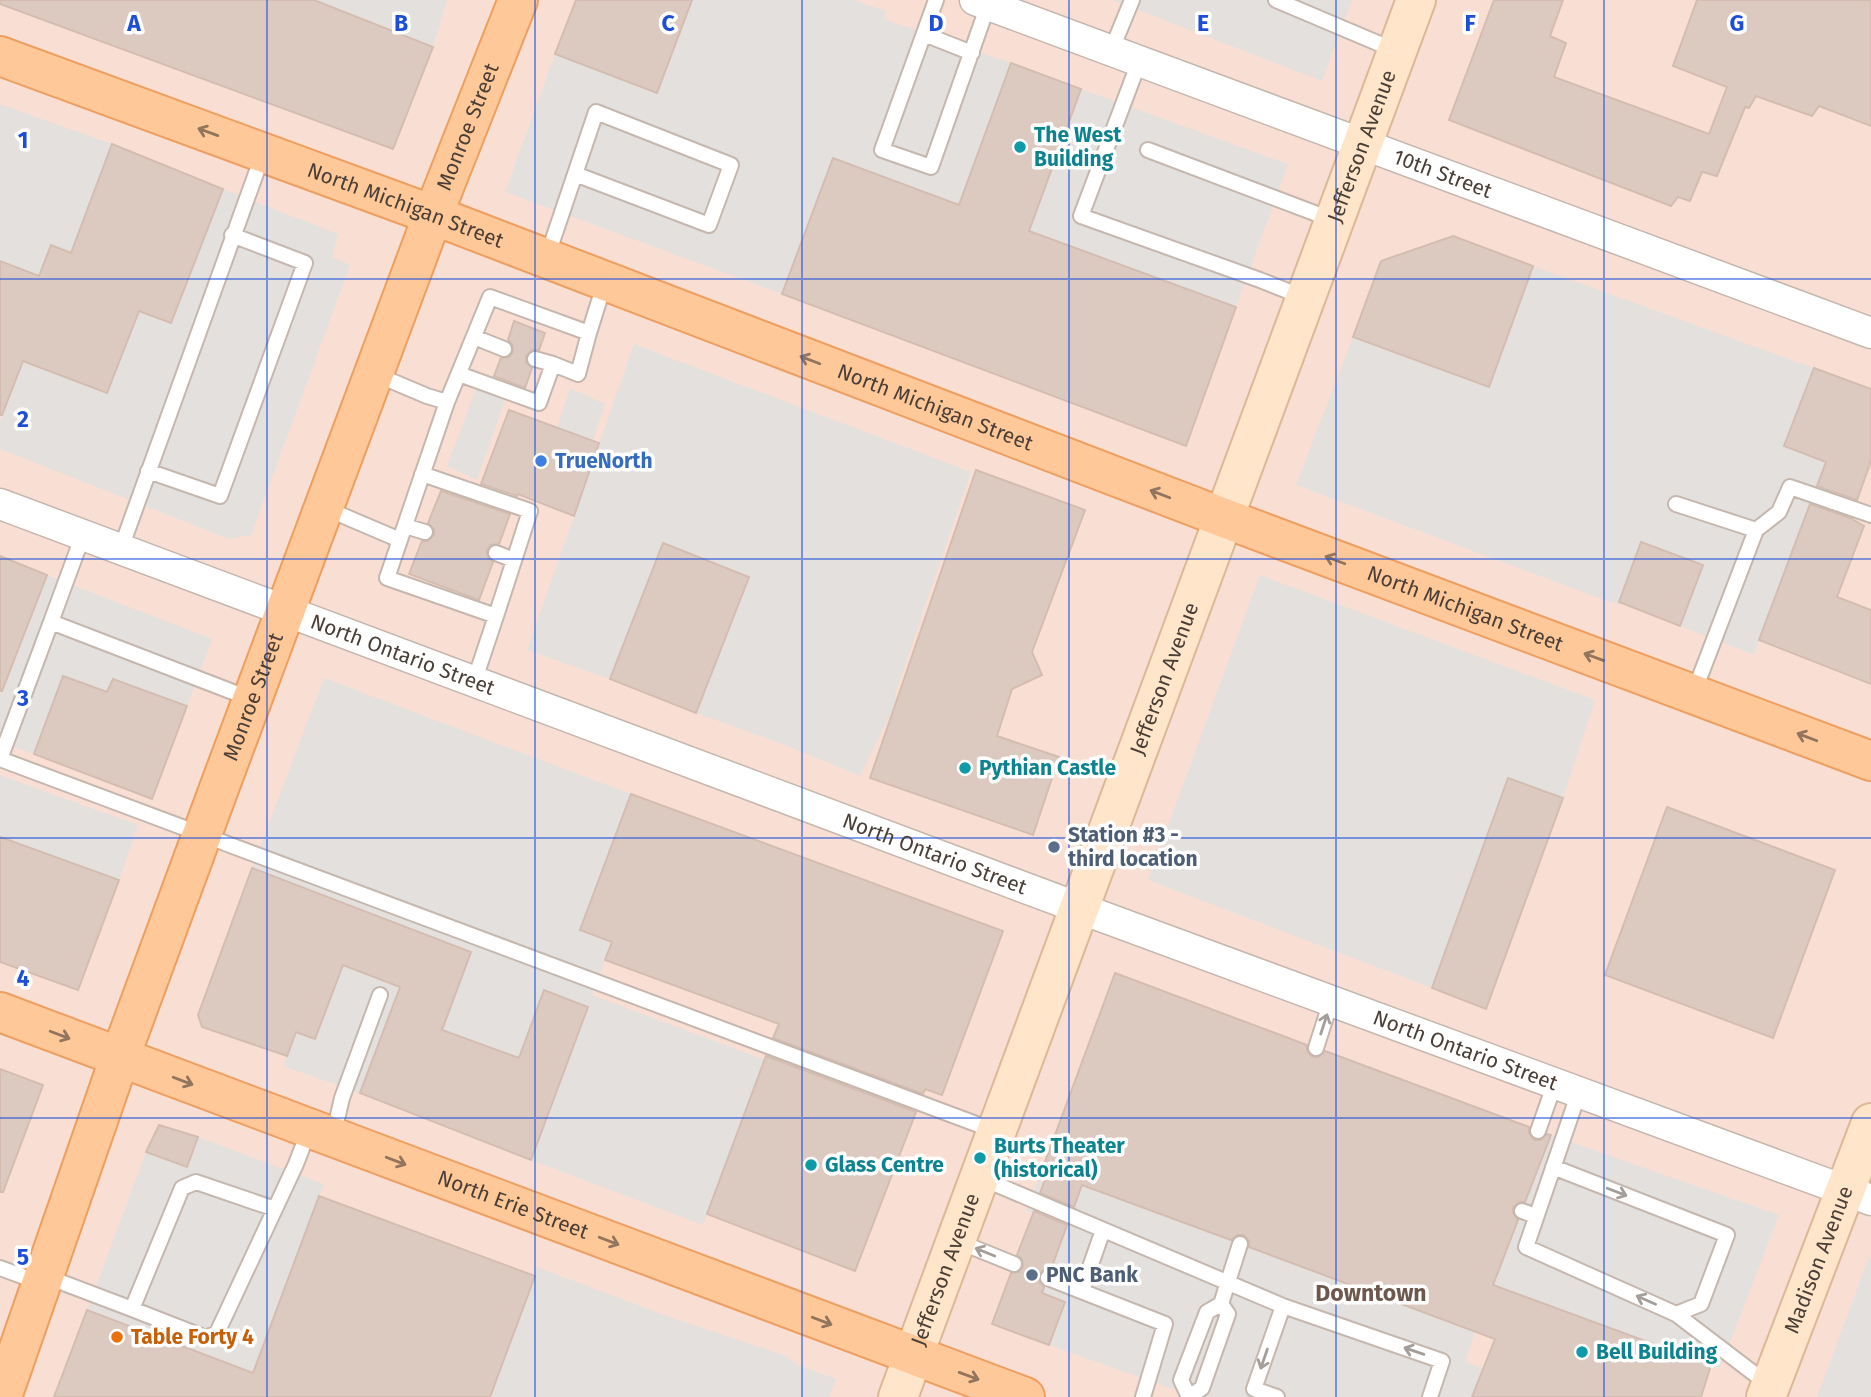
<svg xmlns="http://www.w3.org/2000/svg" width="1871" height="1397" font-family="'Fira Sans',sans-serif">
	<rect width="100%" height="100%" fill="#f6efe9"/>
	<path fill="#f9dfd3" d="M0,0H1871V1397H0Z"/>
	<path fill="#e4e0de" d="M293,0H447L433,47L337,9L298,113L256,100Z
		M692,0H854L886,11L884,19L1011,63L959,205L833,158L782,294L505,192L555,54Z
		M1112,0H1352L1322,81Z
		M1081,89L1288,164L1236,307L1029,231Z
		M0,104L112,144L71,253L51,245L39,276L0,261Z
		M223,189L338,234L332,257L350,265L251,535L229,539L0,449V421L23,361L107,393L139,311L172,323Z
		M1533,266L1814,368L1784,446L1865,477L1850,520L1810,505L1754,655L1680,626L1703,565L1642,542L1618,605L1296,485L1353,337L1489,387Z
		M634,344L971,472L895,694L896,702L860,776L785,745L696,713L749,577L663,543L610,679L527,650Z
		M570,388L605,404L593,440L557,427Z
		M476,389L505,400L477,480L447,466Z
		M47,575L212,639L187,706L113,679L107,692L34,754L0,742V695Z
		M1260,575L1595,700L1563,798L1508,778L1432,988L1148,880Z
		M324,678L631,794L580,930L612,942L592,995L765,1060L703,1225L531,1160L588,1008L544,991L519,1058L442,1030L471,952L252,868Z
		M0,775L138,825L119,880L0,837Z
		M343,965L398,986L391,1012L360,1093L283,1066L296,1032L315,1039Z
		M1551,1135L1779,1215L1720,1368L1475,1332L1465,1362L1483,1368L1472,1397H1195L1049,1345L1065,1302L1042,1293L1067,1226L1026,1211L1042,1170L1475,1331Z
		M198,1137L324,1184L244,1397L227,1363L87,1310L146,1152L187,1167Z
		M1869,1257L1871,1258V1397H1817Z
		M537,1267L667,1316L786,1356L798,1365L836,1379L829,1397H490Z"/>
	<path fill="#dccac1" stroke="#d4bdb0" stroke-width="2" d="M0,0H314L433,47L393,149L0,4Z
		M576,0H692L657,93L555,54Z
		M1494,0H1563L1550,36L1566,43L1554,77L1709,134L1727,87L1673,66L1697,0H1871V126L1819,106L1812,116L1756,96L1749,108L1745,107L1717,176L1702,172L1690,201L1678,197L1671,206L1449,120Z
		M1011,63L1081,89L1029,231L1236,307L1186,446L782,294L833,158L959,205Z
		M112,144L223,189L171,323L139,311L107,393L23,361L2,415H0V261L39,276L51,245L71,253Z
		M1453,236L1533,266L1489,387L1353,337L1381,261Z
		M514,321L545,333L539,350H532L526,356V362L532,368L525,388L494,376L501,358L509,357L513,352L512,344L508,340Z
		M1814,368L1871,389V461L1857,500L1817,486L1826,462L1784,446Z
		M509,410L599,443L574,516L518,494L517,496L481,484Z
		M976,470L1085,510L1032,652L1042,675L1012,689L997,736L1059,757L1033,835L870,778Z
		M441,491L510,514L499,544L491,545L487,550L488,558L493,562L479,600L409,574L422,541H428L434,535V529L428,523Z
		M1810,504L1850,518L1864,526L1837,597L1871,610V684L1759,640Z
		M1641,542L1703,565L1680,626L1619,602Z
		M663,543L749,577L696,713L610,679Z
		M0,556L47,575L2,691H0Z
		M63,676L107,692L113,679L187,706L152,799L34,754Z
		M1508,778L1563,798L1486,1009L1432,988Z
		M631,794L1003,931L942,1095L925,1089L923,1094L773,1038L779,1024L605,960L612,942L580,930Z
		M1667,807L1835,870L1773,1038L1605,975Z
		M0,837L119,880L78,990L0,962Z
		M252,868L471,952L442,1030L519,1058L544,990L588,1007L531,1160L360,1093L400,987L343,965L315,1039L296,1032L287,1056L202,1027L198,1015Z
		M1115,973L1307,1045V1051L1312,1057H1319L1325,1051L1529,1127V1133L1534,1140H1540L1547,1134L1551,1135L1525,1202H1520L1513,1207V1213L1518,1220L1493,1285L1711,1365L1701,1397H1472L1495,1339L1249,1247V1241L1244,1235H1237L1231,1240L1082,1185L1074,1207L1040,1193L1048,1172L1042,1170Z
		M766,1056L916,1112L855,1271L707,1214Z
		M0,1069L43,1085L3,1192H0Z
		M159,1125L198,1137L187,1167L146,1152Z
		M319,1196L535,1276L490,1397H54L87,1310L253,1373Z
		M1034,1211L1067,1225L1051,1269L1043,1270L1039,1275L1040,1283L1044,1287L1042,1293L1065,1302L1049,1345L992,1324L1011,1273L1019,1272L1023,1267L1022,1259L1017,1255Z"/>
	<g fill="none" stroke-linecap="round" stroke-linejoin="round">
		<defs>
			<path id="lane" d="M936,0L882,150L931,167L988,5
				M1276,0L1394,50
				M924,34L972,53
				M1111,51L1132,0
				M1139,62L1081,216L1260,280L1303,297
				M1148,150L1333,220
				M547,257L596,112L731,165L709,225L575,174
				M474,337L504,349
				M535,359L553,364
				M375,374L427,396L447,402L387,578L496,616L474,682
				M459,374L539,403L553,364L578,374L589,333
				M447,402L490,297L589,333L605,282
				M148,471L220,496L305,263L232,235
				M422,474L530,511L496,616
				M1676,504L1756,530L1694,692
				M325,508L400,540
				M405,526L425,532
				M1756,530L1779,512L1790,487L1871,515
				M83,535L51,622L251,699
				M120,551L263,154
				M496,553L514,560
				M0,759L995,1131
				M0,759L51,622
				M1316,1048L1331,1001
				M1538,1131L1555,1083
				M333,1136L342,1098L380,995
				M1553,1167L1727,1235L1701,1304L1676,1314L1526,1247L1579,1092
				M981,1178L1283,1306L1442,1361L1430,1397
				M275,1209L196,1182L182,1188L132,1309L206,1338L217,1333L296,1164L309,1130
				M1522,1211L1536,1216
				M957,1241L1014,1264
				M0,1268L41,1283
				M45,1276L132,1309
				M1048,1278L1165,1324L1143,1397
				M1082,1290L1103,1230
				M1676,1314L1769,1385
				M1189,1397L1181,1380L1207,1312L1221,1304L1240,1244
				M1189,1397L1202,1388L1228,1314L1221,1304
				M1277,1397L1254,1389L1283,1306"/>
			<g id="street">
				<path id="s1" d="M975,0L1871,333"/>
				<path id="s2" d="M0,504L1079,908L1871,1200"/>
			</g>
			<g id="secondary">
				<path id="s3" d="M898,1397L1416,0"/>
				<path id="s4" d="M1766,1397L1871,1123"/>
			</g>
			<g id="primary">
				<path id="s5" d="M0,56L433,215L1224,518L1871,761"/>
				<path id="s6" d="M0,1012L1025,1397"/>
				<path id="s7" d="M2,1397L120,1057L221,783L433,215L518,0"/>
			</g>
		</defs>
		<use href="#lane" stroke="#c5b7ae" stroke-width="18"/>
		<use href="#street" stroke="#c5b7ae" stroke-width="33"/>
		<use href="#secondary" stroke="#dcb898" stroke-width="42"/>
		<use href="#primary" stroke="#ee9e5f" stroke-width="42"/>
		<use href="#lane" stroke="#fff" stroke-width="14"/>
		<use href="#street" stroke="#fff" stroke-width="30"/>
		<use href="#secondary" stroke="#ffe5ca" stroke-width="38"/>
		<use href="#primary" stroke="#ffc899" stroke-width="38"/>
	</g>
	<defs><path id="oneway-shaft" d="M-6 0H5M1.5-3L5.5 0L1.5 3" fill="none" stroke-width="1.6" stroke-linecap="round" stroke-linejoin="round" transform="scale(1.75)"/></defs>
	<g stroke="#92755e">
		<use href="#oneway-shaft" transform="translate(208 132) rotate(-160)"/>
		<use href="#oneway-shaft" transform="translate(810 360) rotate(-159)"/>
		<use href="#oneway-shaft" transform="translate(1160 494) rotate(-159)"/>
		<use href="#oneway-shaft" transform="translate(1335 560) rotate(-159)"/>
		<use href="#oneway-shaft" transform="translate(1594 657) rotate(-160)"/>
		<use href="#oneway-shaft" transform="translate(1807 737) rotate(-159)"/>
		<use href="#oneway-shaft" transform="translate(60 1035) rotate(21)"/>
		<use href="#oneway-shaft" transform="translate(183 1081) rotate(21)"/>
		<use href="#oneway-shaft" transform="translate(396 1161) rotate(21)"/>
		<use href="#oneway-shaft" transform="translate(609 1241) rotate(21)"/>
		<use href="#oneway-shaft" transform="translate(822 1321) rotate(21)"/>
		<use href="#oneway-shaft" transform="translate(969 1376) rotate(20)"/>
	</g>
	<g stroke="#a49e9b">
		<use href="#oneway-shaft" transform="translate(1324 1024) rotate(-72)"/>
		<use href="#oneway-shaft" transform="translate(1617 1192) rotate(21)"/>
		<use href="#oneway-shaft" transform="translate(985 1252) rotate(-158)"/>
		<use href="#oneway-shaft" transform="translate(1646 1300) rotate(-156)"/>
		<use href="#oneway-shaft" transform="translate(1414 1351) rotate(-161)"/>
		<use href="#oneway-shaft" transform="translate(1264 1359) rotate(109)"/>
	</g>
	<path fill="none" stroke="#1d4ed8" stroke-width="2" stroke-opacity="0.55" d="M267,0V1397M535,0V1397M802,0V1397M1069,0V1397M1336,0V1397M1604,0V1397M0,279H1871M0,559H1871M0,838H1871M0,1118H1871"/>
	<g fill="#0f9aa8" stroke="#fff" stroke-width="2.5">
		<circle cx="1020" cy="147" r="7"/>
		<circle cx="965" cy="768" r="7"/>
		<circle cx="980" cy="1158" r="7"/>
		<circle cx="811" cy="1165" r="7"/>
		<circle cx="1582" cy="1352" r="7"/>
	</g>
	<circle fill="#3f7fe0" stroke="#fff" stroke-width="2.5" cx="541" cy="461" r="7"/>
	<g fill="#5c6f8a" stroke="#fff" stroke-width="2.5">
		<circle cx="1054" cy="847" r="7"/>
		<circle cx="1032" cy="1275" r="7"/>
	</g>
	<circle fill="#e8710a" stroke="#fff" stroke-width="2.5" cx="117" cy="1337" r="7"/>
	<g text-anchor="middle" stroke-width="7" stroke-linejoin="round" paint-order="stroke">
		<g font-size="21" fill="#4a3e37" stroke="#fff">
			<text dy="7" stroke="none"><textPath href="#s7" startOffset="1353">Monroe Street</textPath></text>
			<text dy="7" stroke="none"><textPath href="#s3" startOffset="1334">Jefferson Avenue</textPath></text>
			<text dy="7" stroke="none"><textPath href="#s1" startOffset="499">10th Street</textPath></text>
			<text dy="7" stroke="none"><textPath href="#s5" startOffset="432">North Michigan Street</textPath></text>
			<text dy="7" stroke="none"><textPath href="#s5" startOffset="999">North Michigan Street</textPath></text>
			<text dy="7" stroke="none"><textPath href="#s5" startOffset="1566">North Michigan Street</textPath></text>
			<text dy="7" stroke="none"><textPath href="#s2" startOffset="430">North Ontario Street</textPath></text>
			<text dy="7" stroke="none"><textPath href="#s3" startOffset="766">Jefferson Avenue</textPath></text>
			<text dy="7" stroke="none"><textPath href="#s7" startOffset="744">Monroe Street</textPath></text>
			<text dy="7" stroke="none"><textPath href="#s2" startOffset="998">North Ontario Street</textPath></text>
			<text dy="7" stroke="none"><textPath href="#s2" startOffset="1564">North Ontario Street</textPath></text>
			<text dy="7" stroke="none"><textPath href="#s6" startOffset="548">North Erie Street</textPath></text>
			<text dy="7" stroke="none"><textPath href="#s4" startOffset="147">Madison Avenue</textPath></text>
			<text dy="7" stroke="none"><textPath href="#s3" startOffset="136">Jefferson Avenue</textPath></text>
		</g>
		<g font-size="21" font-weight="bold" fill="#0d838f" stroke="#fff" text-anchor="start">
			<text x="1034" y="142">The West<tspan x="1034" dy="24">Building</tspan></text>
			<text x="979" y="775">Pythian Castle</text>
			<text x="994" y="1153">Burts Theater<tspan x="994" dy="24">(historical)</tspan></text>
			<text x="825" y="1172">Glass Centre</text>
			<text x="1596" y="1359">Bell Building</text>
		</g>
		<g font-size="21" font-weight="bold" fill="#366cbe" stroke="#fff" text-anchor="start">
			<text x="555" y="468">TrueNorth</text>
		</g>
		<g font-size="21" font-weight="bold" fill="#4e5e75" stroke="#fff" text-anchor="start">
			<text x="1068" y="842">Station #3 -<tspan x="1068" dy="24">third location</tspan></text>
			<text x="1046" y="1282">PNC Bank</text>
		</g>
		<g font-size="21" font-weight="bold" fill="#c56008" stroke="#fff" text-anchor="start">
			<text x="131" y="1344">Table Forty 4</text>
		</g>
		<g font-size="23" font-weight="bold" fill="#6e584d" stroke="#fff">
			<text x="1371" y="1301">Downtown</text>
		</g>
	</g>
	<g font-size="23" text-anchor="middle" font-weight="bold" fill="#1d4ed8" stroke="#fff" stroke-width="7" stroke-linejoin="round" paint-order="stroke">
		<text x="134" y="31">A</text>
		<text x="401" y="31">B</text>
		<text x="668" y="31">C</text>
		<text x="936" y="31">D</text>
		<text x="1203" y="31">E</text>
		<text x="1470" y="31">F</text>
		<text x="1737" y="31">G</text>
		<text x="23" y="148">1</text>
		<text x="23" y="427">2</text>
		<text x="23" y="706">3</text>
		<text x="23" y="986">4</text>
		<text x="23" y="1265">5</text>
	</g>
</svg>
